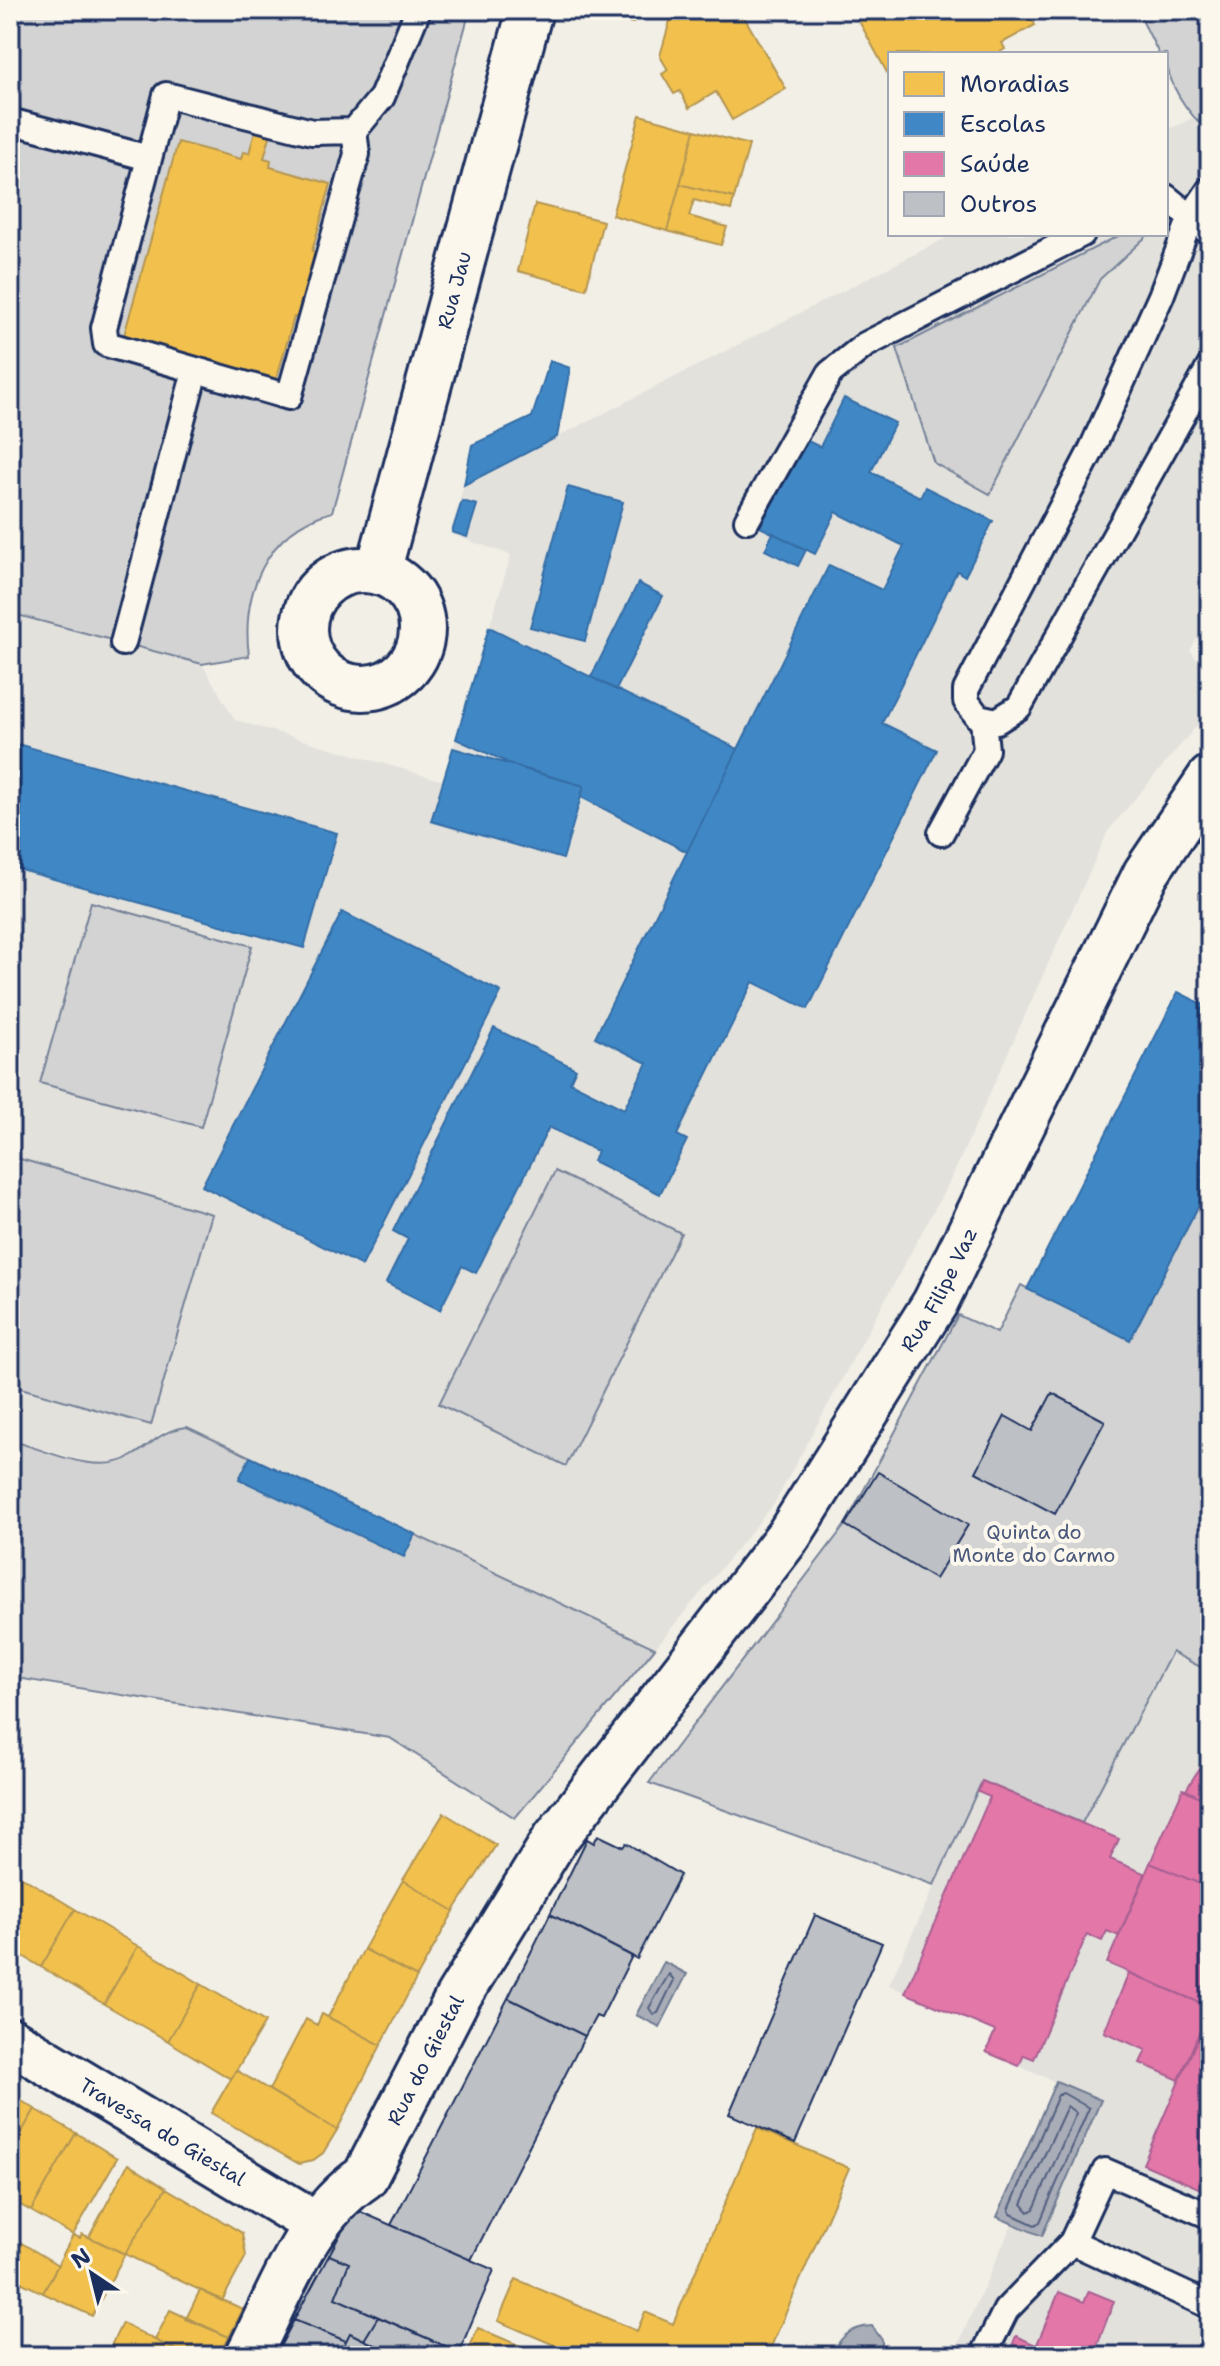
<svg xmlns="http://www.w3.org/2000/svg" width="1220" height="2366" font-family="'Shantell Sans',sans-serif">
	<rect width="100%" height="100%" fill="#f2efe6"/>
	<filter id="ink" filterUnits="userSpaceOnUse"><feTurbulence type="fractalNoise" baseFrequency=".0125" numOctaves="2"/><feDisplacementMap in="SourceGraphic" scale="16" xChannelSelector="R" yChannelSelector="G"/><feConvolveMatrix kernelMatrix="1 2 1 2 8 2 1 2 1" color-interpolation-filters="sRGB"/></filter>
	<g filter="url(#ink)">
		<path fill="#e2e1dc" d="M1192,118L1210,132V158L1206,168L1210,170V618L1190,650L1210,678V710L1108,831L953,1175L774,1504L655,1648L187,1427L165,1430L134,1456L101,1466L10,1440V613L202,664L235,720L443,781L511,555L450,534L464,485L954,234H1166V131Z
			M1172,1652L1210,1672V2356H953L1012,2224L1042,2236L1100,2101L986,2052L994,2031L889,1985L982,1781L1082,1823Z"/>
		<path fill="#d2d3d2" stroke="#768198" stroke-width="2" d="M10,10H470L332,512C266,530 241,593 249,656L202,664L10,613Z
			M1137,10H1210V132C1188,115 1166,83 1166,54H1159Z
			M1122,234H1149L1100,279L990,494L934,463L897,348Z
			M91,902L252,946L201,1127L40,1083Z
			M10,1156L212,1214L151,1425L10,1385Z
			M555,1171L681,1233L566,1466L439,1404Z
			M1210,1183V1672L1172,1652L1082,1823L982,1781L934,1885L649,1783L845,1525L958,1315L997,1333L1021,1285L1130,1340Z
			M187,1427L655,1648L515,1818L390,1738L10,1677V1440C46,1450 98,1477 132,1456C155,1443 158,1431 187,1427Z"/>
		<path fill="#a9adb7" stroke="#707b93" stroke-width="2" d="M664,1962L687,1974L660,2027L636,2015Z
			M1056,2081L1101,2100L1042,2236L997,2217Z
			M872,2326L882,2340V2356H832C839,2337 851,2327 872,2326Z"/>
		<path fill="#f2c14e" stroke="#b29553" stroke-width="2" d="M600,10H636L633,23L599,14Z
			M673,10H740L786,89L732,120L716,92L689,108L680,91L674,94L662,74L668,70L660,56Z
			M853,10H1027L1035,25L1002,43L1005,49L997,54H890V78Z
			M640,115L695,130L667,231L612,215Z
			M256,128L271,133L264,158L271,160L270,167L331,184L312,251L338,258L320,324L294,317L276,381L123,339L178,142L241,159L243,152L249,153Z
			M695,130L749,145L734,198L680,184Z
			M680,184L734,198L731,210L694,200L689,216L727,227L721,245L667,231Z
			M535,204L603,221L586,289L518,271Z
			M444,1813L496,1845L454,1911L403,1880Z
			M12,1871L75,1909L41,1967L10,1948Z
			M403,1880L454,1911L417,1977L364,1949Z
			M75,1909L138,1946L104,2004L41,1967Z
			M138,1946L201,1984L168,2041L104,2004Z
			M364,1949L417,1977L381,2045L328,2017Z
			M201,1984L265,2022L231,2079L168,2041Z
			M322,2014L381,2045L337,2130L269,2090L306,2019L317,2025Z
			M236,2070L337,2130L323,2153L312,2161L299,2164L211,2113Z
			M10,2094L35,2109L10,2152Z
			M35,2109L76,2133L31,2211L10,2199V2152Z
			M757,2128L849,2168L767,2356H580L498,2321L516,2279L637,2331L645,2312L673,2324Z
			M76,2133L117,2158L73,2235L31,2211Z
			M128,2164L166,2188L125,2254L89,2237Z
			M166,2188L242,2233L246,2256L222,2301L125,2254Z
			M82,2234L125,2254L92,2316L43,2293L73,2235L80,2238Z
			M10,2236L58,2265L43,2293L10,2277Z
			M200,2290L243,2309L229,2337L186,2319Z
			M170,2310L229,2337L220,2356H188L155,2340Z
			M122,2323L155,2340L188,2356H106Z
			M478,2328L544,2356H466Z"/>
		<path fill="#3f88c5" stroke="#346da6" stroke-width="2" d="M550,361L570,368L557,437L464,485L472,445L532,417Z
			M844,398L895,423L871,472L920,497L925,487L993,521L965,576L957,571L882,723L937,750L808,1009L753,982L677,1135L687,1140L660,1194L593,1161L597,1151L549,1127L476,1273L462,1266L440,1310L386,1283L408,1239L393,1231L494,1028L576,1069L570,1082L624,1109L647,1063L595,1037L738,749L829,565L882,590L904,546L836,512L815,554L760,527L804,439L820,447Z
			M568,487L623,502L585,641L530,627Z
			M462,501L477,505L467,537L452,532Z
			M773,533L806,550L798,566L765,550Z
			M638,583L663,596L616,690L591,677Z
			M489,627L738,749L687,852L581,797L584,786L520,768L456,739Z
			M10,742L337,833L304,948L10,867Z
			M453,748L584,786L563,859L431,821Z
			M342,912L501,992L362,1266L202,1186Z
			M1178,992L1210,1008V1183L1130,1340L1027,1289Z
			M250,1457L415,1534L404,1557L239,1479Z"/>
		<path fill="#e377a8" stroke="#a76192" stroke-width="2" d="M1210,1751V1785L1204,1799L1186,1790Z
			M982,1781L1119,1839L1110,1859L1146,1874L1119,1936L1107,1931L1102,1941L1087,1934L1034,2059L1024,2055L1019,2066L986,2052L995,2031L905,1993L990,1797L978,1792Z
			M1210,1785V1888L1150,1863L1183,1789L1204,1799Z
			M1150,1863L1210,1888V2007L1107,1963Z
			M1129,1973L1210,2007L1179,2080L1140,2063L1146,2050L1104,2032Z
			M1210,2010V2193L1143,2164Z
			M1089,2291L1114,2301L1093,2356H1032L1059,2292L1084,2302Z
			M1016,2336L1036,2345L1032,2356H1008Z"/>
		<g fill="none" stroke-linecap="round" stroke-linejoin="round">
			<path stroke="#546182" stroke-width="2" d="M669,1974L674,1980L658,2013L653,2014L649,2008Z
				M1063,2093L1089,2108L1040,2222L1035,2225L1011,2214L1009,2210L1058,2095Z
				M1067,2106L1076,2113L1034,2209L1029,2212L1022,2204Z"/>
		</g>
		<path fill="#bdc0c4" stroke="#1b2f5e" stroke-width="2" d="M1052,1393L1105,1421L1055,1514L976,1472L1005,1416L1032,1431Z
			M878,1472L968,1525L935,1579L845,1525Z
			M598,1835L623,1847L626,1843L680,1875L637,1959L550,1914L587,1839L594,1843Z
			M550,1914L632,1956L601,2018L596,2016L585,2036L508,1998Z
			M815,1915L882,1943L795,2143L729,2114Z
			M508,1998L585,2036L471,2260L391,2225Z
			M354,2209L494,2270L459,2352L335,2298L349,2263L329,2255Z
			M329,2255L349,2263L335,2298L378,2317L364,2340L350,2333L346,2341L294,2320Z
			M378,2317L459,2352L457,2356H399L364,2340Z
			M294,2320L346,2341L338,2356H275Z
			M350,2333L364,2340L399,2356H338Z"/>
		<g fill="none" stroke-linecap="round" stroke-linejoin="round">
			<defs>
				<path id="service" d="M10,121L149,158
					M354,131L357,154L289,397L106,344L104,328L166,95L312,132L354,131L382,97L418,10
					M1210,189L1191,217L1161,296L1090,453L966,690V701L978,717L997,721L1019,707L1210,366
					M1166,197L1210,233
					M747,520L830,373L865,345L1082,234
					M123,643L195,371
					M941,833L986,750L983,720
					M1210,2216L1105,2171L1072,2242L1210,2306
					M983,2356L1006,2310L1072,2242"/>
				<g id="minor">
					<circle cx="363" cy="629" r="59"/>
					<path id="s1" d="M378,572L530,10"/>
					<path id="s2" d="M10,2040L316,2224"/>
					<path id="s3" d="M248,2356C280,2294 305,2217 365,2177L458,1997L555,1839L789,1535L935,1303L1146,873L1210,778"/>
				</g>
			</defs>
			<use href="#service" stroke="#1b2f5e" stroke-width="30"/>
			<use href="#minor" stroke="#1b2f5e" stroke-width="50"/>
			<use href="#service" stroke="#fbf7ec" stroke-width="24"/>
			<use href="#minor" stroke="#fbf7ec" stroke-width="44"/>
		</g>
	</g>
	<g text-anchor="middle" stroke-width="8" stroke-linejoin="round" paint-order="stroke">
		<g font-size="20" fill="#1b2f5e" stroke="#fbf7ec">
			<text dy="7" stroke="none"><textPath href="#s1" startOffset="292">Rua Jau</textPath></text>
			<text dy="7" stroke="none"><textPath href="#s3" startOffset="1276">Rua Filipe Vaz</textPath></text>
			<text dy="7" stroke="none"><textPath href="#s3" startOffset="348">Rua do Giestal</textPath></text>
			<text dy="7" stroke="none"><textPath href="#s2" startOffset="178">Travessa do Giestal</textPath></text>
		</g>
		<g font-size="20" fill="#49587b" stroke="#fbf7ec">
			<text x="1034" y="1539">Quinta do<tspan x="1034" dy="23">Monte do Carmo</tspan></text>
		</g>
	</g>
	<rect width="1220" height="2366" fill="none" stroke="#fbf7ec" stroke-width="40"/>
	<rect x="20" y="20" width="1180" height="2326" fill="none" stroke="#1b2f5e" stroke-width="3" filter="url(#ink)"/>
	<rect x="888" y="52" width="280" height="184" fill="#fbf7ec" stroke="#a1a7b3" stroke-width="2"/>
	<rect x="904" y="72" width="40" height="24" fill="#f2c14e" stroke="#a1a7b3" stroke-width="2"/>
	<text x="960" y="92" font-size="24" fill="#1b2f5e">Moradias</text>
	<rect x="904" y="112" width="40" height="24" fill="#3f88c5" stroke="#a1a7b3" stroke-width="2"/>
	<text x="960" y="132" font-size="24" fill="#1b2f5e">Escolas</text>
	<rect x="904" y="152" width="40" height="24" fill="#e377a8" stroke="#a1a7b3" stroke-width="2"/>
	<text x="960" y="172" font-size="24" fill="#1b2f5e">Saúde</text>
	<rect x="904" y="192" width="40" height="24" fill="#bdc0c4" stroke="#a1a7b3" stroke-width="2"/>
	<text x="960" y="212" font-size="24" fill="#1b2f5e">Outros</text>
	<g transform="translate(92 2274) rotate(325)" stroke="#fbf7ec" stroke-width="6" paint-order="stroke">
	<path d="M0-6L14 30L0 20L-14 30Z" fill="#1b2f5e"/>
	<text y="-12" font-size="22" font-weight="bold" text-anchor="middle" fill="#1b2f5e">N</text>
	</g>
</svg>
